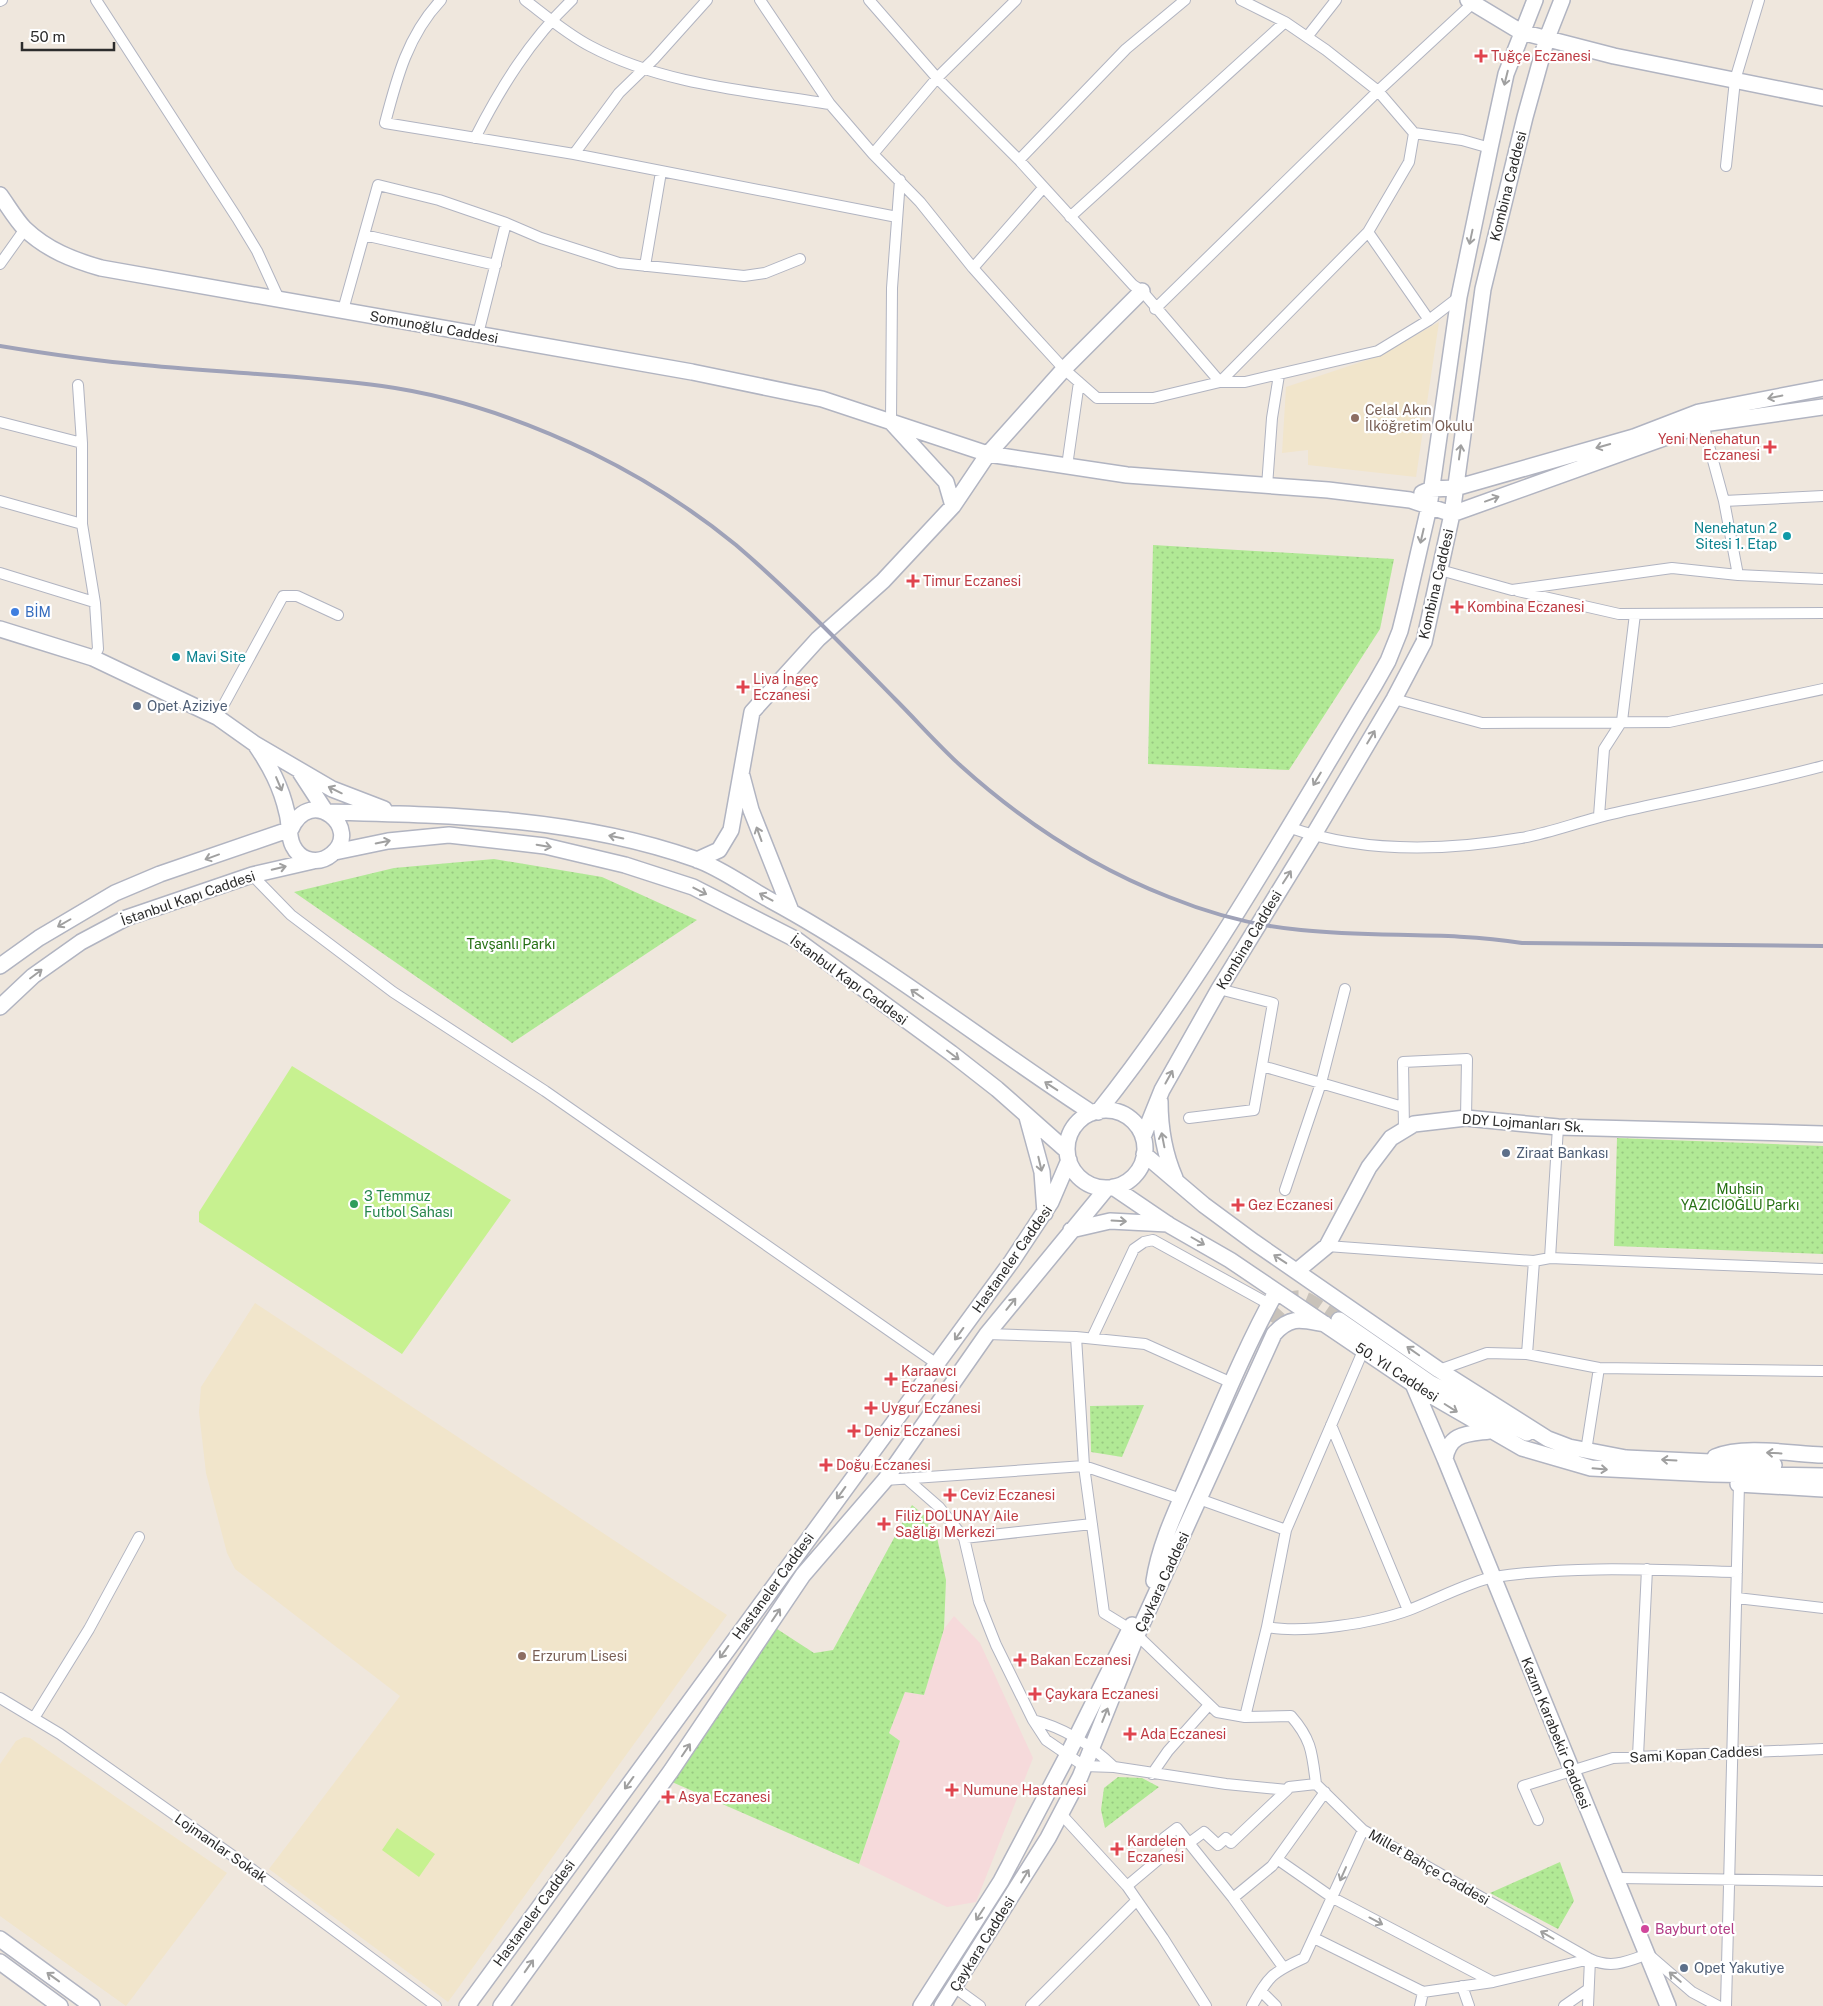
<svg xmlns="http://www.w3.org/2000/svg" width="1823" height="2006" font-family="'Public Sans',sans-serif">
	<defs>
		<pattern id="park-dots" width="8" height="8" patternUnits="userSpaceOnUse" patternTransform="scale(1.25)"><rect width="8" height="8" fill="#b1e995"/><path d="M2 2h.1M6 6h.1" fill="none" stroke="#98c881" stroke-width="1.8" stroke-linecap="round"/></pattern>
	</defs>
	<rect width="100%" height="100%" fill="#efe7dd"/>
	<path fill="#f1e5cb" d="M1439,322L1416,477L1308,465V450L1282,453L1286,387L1379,356Z
		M255,1303L727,1615L448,2002L269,1869L400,1696L235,1569L227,1553L206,1473L199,1412L201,1387Z
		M24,1737L30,1738L227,1873L126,2006L0,1916V1764L16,1741Z"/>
	<path fill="#f6dadb" d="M954,1616L980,1643L1033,1758L976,1902L947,1907L859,1864L900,1741L889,1733L905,1692L924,1695L944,1629Z"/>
	<path fill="url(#park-dots)" d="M1153,545L1394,559L1380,629L1289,770L1148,764Z
		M494,859L602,877L697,920L512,1043L294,892L394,868Z
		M1617,1138L1823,1146V1254L1614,1246Z
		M1144,1405L1122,1457L1091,1452L1090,1406Z
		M912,1505L925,1516L935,1528L946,1580L944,1629L924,1695L905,1692L889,1733L900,1741L859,1864L672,1782L774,1627L814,1653L833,1650Z
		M1118,1777L1142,1778L1159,1787L1105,1828L1101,1810L1104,1788Z
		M1560,1862L1574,1901L1558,1929L1490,1893Z"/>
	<path fill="#c7f190" d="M292,1066L511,1200L402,1354L199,1222V1212Z
		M397,1828L435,1854L419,1877L382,1850Z"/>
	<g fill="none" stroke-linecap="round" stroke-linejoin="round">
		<path stroke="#c8c2ba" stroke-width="15" stroke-dasharray="15 8" stroke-linecap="butt" d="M1270,1321C1298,1281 1306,1301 1339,1320"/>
		<defs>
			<path id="street" d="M96,0L237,218L257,251L279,299
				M441,0C408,35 397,77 385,123L574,154L897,217
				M525,0C546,16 567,34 590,46C663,85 750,91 830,104L760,0
				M869,0L937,78L1019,160L1133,285L1142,291L1220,382H1245L1378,351L1429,320L1459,297
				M0,1L2,0
				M1307,37L1336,0
				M830,104L873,154L920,202L973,268L1021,322L1064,369L1097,398H1153L1220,382L1368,232L1409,162L1414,133L1378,91L1326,50L1285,22L1241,0
				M1414,133L1462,140L1490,148
				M475,138C501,87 530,40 572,0
				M574,154L619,93L654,59L707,0
				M873,154L937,78L1016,0
				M1019,160L1126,49L1185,0
				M1726,166L1735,80L1759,0
				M1070,217L1285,22
				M1368,232L1429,320
				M364,235L496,265
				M0,264L25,229
				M645,266L661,172
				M973,268L1043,188
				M1155,309L1378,91L1473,3
				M343,310L378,185L439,200L506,223L541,238L619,263L744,276L765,273L800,259
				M478,334L506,223
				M78,385L82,443V524L95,603L98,649L93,658
				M1702,420L1724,501L1738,575
				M0,422L82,443
				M891,422L892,288L900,180
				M1067,466L1079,382
				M1267,486L1272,418L1279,375
				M0,501L82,524
				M1724,501L1823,496
				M1440,570L1512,590L1672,568L1738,575L1823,579
				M0,573L94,602
				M1518,591L1619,614L1823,613
				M1394,699L1482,723L1669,722L1823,689
				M217,717L283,596H297L338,615
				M1599,816L1604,749L1622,721L1635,614
				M1288,827C1361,853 1445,851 1521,838C1554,832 1586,819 1620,812C1687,797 1756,784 1823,766
				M252,875L291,915L393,992L545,1091L937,1364
				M1262,1066L1403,1107
				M1189,1118L1254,1110L1273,1003L1219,989
				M1404,1130L1403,1062L1467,1059L1466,1118
				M1285,1190L1321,1083L1345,989
				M1327,1246L1534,1261L1550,1258L1823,1269
				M1550,1258L1558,1127
				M987,1334L1076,1337L1145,1344L1232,1383
				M1076,1337L1084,1466L1104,1613L1130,1629
				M1092,1338L1134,1249L1144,1242L1153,1240L1269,1304
				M1527,1354L1534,1261
				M1439,1370L1487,1353L1527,1354L1599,1368L1823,1371
				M1331,1425L1408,1610
				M1586,1451L1599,1368
				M907,1479L939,1507L964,1538L979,1602L996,1645L1033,1720L1046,1740L1084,1766L1114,1767C1090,1744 1065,1728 1033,1720
				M885,1480L1084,1466L1181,1499
				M1199,1499L1286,1530
				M964,1538L1092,1524
				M1737,1598L1823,1608
				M1267,1627C1303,1634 1374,1623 1409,1610C1433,1601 1471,1581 1494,1577C1575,1565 1656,1570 1737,1572
				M1137,1635L1217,1712L1245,1717L1291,1716C1312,1740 1312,1753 1316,1784
				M0,1698L60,1734L253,1870L436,2006
				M1245,1717L1267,1627L1286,1530L1363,1351
				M34,1718L89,1629L139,1537
				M1638,1756L1647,1569
				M1114,1767L1226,1784L1287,1790L1289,1787L1316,1784L1363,1830L1590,1959C1611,1969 1626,1962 1648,1954L1692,1992L1718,2006
				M1152,1774L1168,1751L1208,1706
				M1061,1814L1127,1886L1163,1938L1206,2006
				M1538,1820L1523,1786L1613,1758L1823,1749
				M1189,1843L1233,1898L1283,1967
				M1277,1859L1333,1898L1493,1982
				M1618,1878L1823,1881
				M1127,1886L1171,1849L1164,1838L1177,1828L1189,1843L1204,1832L1218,1845L1226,1838L1231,1843L1287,1790
				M1233,1898L1272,1866L1325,1792
				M1314,1938L1423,1992L1493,1982L1590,1959
				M1462,1986L1469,2006
				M954,1987L980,2006
				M1261,1991L1276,2006
				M1031,2006L1136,1901
				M1252,2006C1269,1976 1271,1973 1304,1958L1363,1830
				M1420,2006L1423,1992
				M1564,2006L1587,1990
				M1588,2006L1590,1959
				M1726,2006L1739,1484"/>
			<path id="secondary" d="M1468,0L1521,32L1614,56L1823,98
				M0,195C8,206 16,220 25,229C47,250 73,260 101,268L692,372L822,399L988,454L1127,475L1328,490L1410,500L1452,514L1703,424L1823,407
				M892,423L946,482L953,506
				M1422,493L1431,489L1455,488L1634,437L1699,412L1823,388
				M0,629L93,658L217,717L255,744L332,789L384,809
				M300,772L326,812C450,815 576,817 695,859C721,868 746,887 770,900C883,961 984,1043 1092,1113
				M742,776L751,810L791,911
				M335,852L388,841L449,835L545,846L625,865L693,887L797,940L951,1053L997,1089L1067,1151
				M697,860L719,850L731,830L752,712L818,639L883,581L953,506L988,454L1064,369L1142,291
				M0,966L39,938L115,893L160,874L291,829C311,784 363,829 332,854C325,860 316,862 307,859C301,857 296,852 293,846C288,837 290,823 287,813C281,786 270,766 255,744
				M0,1007L33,976L81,942L126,918L252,875L313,861
				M1160,1101C1160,1128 1164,1153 1175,1178
				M1067 1149a39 39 0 1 1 78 0a39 39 0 1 1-78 0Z
				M1098,1112C1204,979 1287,829 1375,684L1388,661L1400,631L1407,603L1429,507L1459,297L1490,148L1506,74L1535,0
				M1027,1117L1042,1172L1045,1213
				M1143,1137L1162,1090L1219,989L1313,836L1394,699L1424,642L1452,514L1483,289L1525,117L1547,38L1562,0
				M1144,1154L1204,1205L1254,1242L1439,1370L1548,1439L1569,1447L1626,1458L1774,1465
				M1113,1187L1169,1225L1230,1260L1425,1392L1522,1448L1591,1468L1711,1474L1823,1476
				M1071,1230L1110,1221L1168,1224
				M1298,1270L1327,1246L1369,1167L1391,1138L1414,1124L1466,1118L1558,1127L1823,1134
				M1339,1320L1430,1383L1527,1433
				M1413,1384L1445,1459C1449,1433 1467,1434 1489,1431
				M1715,1457C1744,1445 1792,1454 1823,1455
				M1445,1459L1668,2006
				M1738,1484L1823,1489
				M1154,1581C1160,1540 1181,1501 1197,1462C1222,1405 1246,1346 1276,1292
				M0,1939L92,2006
				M0,1962L60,2006
				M467,2006L1012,1261L1051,1202L1069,1160
				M501,2006L671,1771L803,1575L885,1480L987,1334L1107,1188
				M921,2006L1001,1881L1067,1756L1132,1625
				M942,2006L1048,1838L1080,1777L1137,1635L1274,1334C1291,1315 1302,1320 1325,1324"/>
		</defs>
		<use href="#street" stroke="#b1b4c1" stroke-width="12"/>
		<use href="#secondary" stroke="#b1b4c1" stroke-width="18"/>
		<use href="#street" stroke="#fff" stroke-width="10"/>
		<use href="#secondary" stroke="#fff" stroke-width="15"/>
		<path stroke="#9fa2b8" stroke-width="4" d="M0,346C48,354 96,361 144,365C223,373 303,375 382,386C454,396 526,421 592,453C643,478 692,509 736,545C792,593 843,646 895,699C917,721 938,745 961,766C1022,821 1092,867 1169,897C1211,914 1256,926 1301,930C1375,938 1447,931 1522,943L1823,946"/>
	</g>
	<defs><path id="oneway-shaft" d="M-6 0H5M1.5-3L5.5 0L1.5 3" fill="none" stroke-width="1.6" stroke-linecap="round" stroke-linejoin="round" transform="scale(1.25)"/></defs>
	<g stroke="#a0a0a0">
		<use href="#oneway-shaft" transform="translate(1506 78) rotate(104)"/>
		<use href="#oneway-shaft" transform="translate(1471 237) rotate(102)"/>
		<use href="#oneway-shaft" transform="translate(1775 397) rotate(169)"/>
		<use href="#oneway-shaft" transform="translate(1603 446) rotate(164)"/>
		<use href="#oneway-shaft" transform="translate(1460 452) rotate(-82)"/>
		<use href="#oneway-shaft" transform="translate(1492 499) rotate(-20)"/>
		<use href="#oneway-shaft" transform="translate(1422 536) rotate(103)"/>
		<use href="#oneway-shaft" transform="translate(1371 737) rotate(-59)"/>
		<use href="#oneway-shaft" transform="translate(1317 779) rotate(121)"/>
		<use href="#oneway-shaft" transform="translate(279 784) rotate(67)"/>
		<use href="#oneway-shaft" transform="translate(335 790) rotate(-154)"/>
		<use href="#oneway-shaft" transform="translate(759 834) rotate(-110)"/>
		<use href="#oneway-shaft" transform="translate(616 837) rotate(-168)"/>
		<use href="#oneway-shaft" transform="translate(383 842) rotate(-11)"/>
		<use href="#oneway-shaft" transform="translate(544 846) rotate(10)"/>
		<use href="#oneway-shaft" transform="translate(212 857) rotate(160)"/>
		<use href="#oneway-shaft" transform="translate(279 868) rotate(-13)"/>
		<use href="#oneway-shaft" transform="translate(1287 877) rotate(-57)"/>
		<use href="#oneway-shaft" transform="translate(700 891) rotate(27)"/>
		<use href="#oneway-shaft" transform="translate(766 897) rotate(-151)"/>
		<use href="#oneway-shaft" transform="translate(64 923) rotate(150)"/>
		<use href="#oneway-shaft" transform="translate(36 974) rotate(-37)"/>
		<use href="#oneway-shaft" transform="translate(917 994) rotate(-145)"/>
		<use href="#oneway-shaft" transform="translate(953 1055) rotate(37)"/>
		<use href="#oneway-shaft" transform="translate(1169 1077) rotate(-61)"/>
		<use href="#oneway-shaft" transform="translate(1051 1086) rotate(-147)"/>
		<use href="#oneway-shaft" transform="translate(1163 1140) rotate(-101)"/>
		<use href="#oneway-shaft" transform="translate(1040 1164) rotate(77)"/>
		<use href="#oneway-shaft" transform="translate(1119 1221) rotate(3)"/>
		<use href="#oneway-shaft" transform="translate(1198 1241) rotate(30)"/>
		<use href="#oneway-shaft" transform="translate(1280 1259) rotate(-147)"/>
		<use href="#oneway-shaft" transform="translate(1011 1304) rotate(-51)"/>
		<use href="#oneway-shaft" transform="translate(959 1334) rotate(126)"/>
		<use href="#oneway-shaft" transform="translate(1413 1351) rotate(-145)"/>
		<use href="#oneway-shaft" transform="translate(1451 1408) rotate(32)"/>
		<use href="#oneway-shaft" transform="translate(1774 1453) rotate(-177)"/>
		<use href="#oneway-shaft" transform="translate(1669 1460) rotate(-177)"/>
		<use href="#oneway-shaft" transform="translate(1600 1469) rotate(5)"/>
		<use href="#oneway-shaft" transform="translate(841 1493) rotate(126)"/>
		<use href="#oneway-shaft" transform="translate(776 1615) rotate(-56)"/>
		<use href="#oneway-shaft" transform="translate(724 1652) rotate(126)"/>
		<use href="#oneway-shaft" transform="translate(1105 1715) rotate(-68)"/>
		<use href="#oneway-shaft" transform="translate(686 1750) rotate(-56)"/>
		<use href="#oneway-shaft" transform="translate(629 1783) rotate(126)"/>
		<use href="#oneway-shaft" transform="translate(1343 1874) rotate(114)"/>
		<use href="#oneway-shaft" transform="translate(1025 1876) rotate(-59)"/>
		<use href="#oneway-shaft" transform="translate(980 1914) rotate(123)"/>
		<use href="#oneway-shaft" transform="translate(1376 1921) rotate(28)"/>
		<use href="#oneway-shaft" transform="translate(1547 1935) rotate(-150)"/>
		<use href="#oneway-shaft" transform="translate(529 1966) rotate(-55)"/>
		<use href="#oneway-shaft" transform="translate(53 1977) rotate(-144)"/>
		<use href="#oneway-shaft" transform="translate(1675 1977) rotate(-140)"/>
	</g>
	<g fill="#e0444e" stroke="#fff" stroke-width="2">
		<path d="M1478.5 48.5h5v5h5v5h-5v5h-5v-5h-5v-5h5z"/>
		<path d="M1767.5 439.5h5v5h5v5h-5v5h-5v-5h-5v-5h5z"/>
		<path d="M910.5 573.5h5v5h5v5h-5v5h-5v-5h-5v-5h5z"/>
		<path d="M1454.5 599.5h5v5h5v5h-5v5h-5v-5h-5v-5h5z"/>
		<path d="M740.5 679.5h5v5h5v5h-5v5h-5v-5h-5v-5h5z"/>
		<path d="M1235.5 1197.5h5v5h5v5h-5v5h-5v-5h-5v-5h5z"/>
		<path d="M888.5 1371.5h5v5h5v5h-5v5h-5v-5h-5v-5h5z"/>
		<path d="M868.5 1400.5h5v5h5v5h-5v5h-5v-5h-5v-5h5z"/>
		<path d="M851.5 1423.5h5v5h5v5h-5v5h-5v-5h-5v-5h5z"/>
		<path d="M823.5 1457.5h5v5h5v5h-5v5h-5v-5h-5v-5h5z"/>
		<path d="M947.5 1487.5h5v5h5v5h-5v5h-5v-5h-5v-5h5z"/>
		<path d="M881.5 1516.5h5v5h5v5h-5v5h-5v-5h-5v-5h5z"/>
		<path d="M1017.5 1652.5h5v5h5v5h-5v5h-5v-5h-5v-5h5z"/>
		<path d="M1032.5 1686.5h5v5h5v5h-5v5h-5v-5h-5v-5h5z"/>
		<path d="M1127.5 1726.5h5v5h5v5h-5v5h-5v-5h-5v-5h5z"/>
		<path d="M949.5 1782.5h5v5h5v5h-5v5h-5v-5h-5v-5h5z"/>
		<path d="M665.5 1789.5h5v5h5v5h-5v5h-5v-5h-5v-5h5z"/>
		<path d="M1114.5 1841.5h5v5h5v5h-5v5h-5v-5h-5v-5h5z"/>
	</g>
	<g fill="#8d6e63" stroke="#fff" stroke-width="2">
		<circle cx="1355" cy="418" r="5"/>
		<circle cx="522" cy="1656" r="5"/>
	</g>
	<g fill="#0f9aa8" stroke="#fff" stroke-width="2">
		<circle cx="1787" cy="536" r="5"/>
		<circle cx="176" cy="657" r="5"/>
	</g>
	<circle fill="#3f7fe0" stroke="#fff" stroke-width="2" cx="15" cy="612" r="5"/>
	<g fill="#5c6f8a" stroke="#fff" stroke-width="2">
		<circle cx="137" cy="706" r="5"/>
		<circle cx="1506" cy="1153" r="5"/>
		<circle cx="1684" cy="1968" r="5"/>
	</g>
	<circle fill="#2e9e5b" stroke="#fff" stroke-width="2" cx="354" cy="1204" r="5"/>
	<circle fill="#d1479c" stroke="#fff" stroke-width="2" cx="1645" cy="1929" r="5"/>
	<g text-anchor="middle" stroke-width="4.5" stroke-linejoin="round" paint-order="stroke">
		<g font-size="14" fill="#be3a42" stroke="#fff" text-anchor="start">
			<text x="1491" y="61">Tuğçe Eczanesi</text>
			<text x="1760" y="444" text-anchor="end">Yeni Nenehatun<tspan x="1760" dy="16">Eczanesi</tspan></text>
			<text x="923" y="586">Timur Eczanesi</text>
			<text x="1467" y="612">Kombina Eczanesi</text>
			<text x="753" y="684">Liva İngeç<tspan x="753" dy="16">Eczanesi</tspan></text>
			<text x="1248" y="1210">Gez Eczanesi</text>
			<text x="901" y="1376">Karaavcı<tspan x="901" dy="16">Eczanesi</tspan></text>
			<text x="881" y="1413">Uygur Eczanesi</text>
			<text x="864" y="1436">Deniz Eczanesi</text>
			<text x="836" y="1470">Doğu Eczanesi</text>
			<text x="960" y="1500">Ceviz Eczanesi</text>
			<text x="895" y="1521">Filiz DOLUNAY Aile<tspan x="895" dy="16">Sağlığı Merkezi</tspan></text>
			<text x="1030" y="1665">Bakan Eczanesi</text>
			<text x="1045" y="1699">Çaykara Eczanesi</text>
			<text x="1140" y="1739">Ada Eczanesi</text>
			<text x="963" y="1795">Numune Hastanesi</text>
			<text x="678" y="1802">Asya Eczanesi</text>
			<text x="1127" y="1846">Kardelen<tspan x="1127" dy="16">Eczanesi</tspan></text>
		</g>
		<g font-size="14" fill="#2c2c2c" stroke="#fff">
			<text transform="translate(1508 186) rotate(-76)" y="5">Kombina Caddesi</text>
			<text transform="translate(434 327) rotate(10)" y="5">Somunoğlu Caddesi</text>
			<text transform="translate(1436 584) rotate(-77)" y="5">Kombina Caddesi</text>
			<text transform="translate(188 898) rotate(-19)" y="5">İstanbul Kapı Caddesi</text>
			<text transform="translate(1249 940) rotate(-59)" y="5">Kombina Caddesi</text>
			<text transform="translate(849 980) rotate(36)" y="5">İstanbul Kapı Caddesi</text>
			<text transform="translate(1523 1123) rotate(4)" y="5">DDY Lojmanları Sk.</text>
			<text transform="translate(1012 1259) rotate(-55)" y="5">Hastaneler Caddesi</text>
			<text transform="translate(1397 1372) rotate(33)" y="5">50. Yıl Caddesi</text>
			<text transform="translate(1162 1582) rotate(-65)" y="5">Çaykara Caddesi</text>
			<text transform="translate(773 1586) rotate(-54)" y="5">Hastaneler Caddesi</text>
			<text transform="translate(1556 1733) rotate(68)" y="5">Kazım Karabekir Caddesi</text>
			<text transform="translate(1696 1754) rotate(-3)" y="5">Sami Kopan Caddesi</text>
			<text transform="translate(221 1848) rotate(35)" y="5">Lojmanlar Sokak</text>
			<text transform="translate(1429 1867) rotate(30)" y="5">Millet Bahçe Caddesi</text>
			<text transform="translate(534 1913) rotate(-54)" y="5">Hastaneler Caddesi</text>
			<text transform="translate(982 1944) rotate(-58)" y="5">Çaykara Caddesi</text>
		</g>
		<g font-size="14" fill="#785e54" stroke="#fff" text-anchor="start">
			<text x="1365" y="415">Celal Akın<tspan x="1365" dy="16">İlköğretim Okulu</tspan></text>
			<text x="532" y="1661">Erzurum Lisesi</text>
		</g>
		<g font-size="14" fill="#0d838f" stroke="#fff" text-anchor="end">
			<text x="1777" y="533">Nenehatun 2<tspan x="1777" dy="16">Sitesi 1. Etap</tspan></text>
			<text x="186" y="662" text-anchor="start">Mavi Site</text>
		</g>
		<g font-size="14" fill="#366cbe" stroke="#fff" text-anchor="start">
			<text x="25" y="617">BİM</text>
		</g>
		<g font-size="14" fill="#4e5e75" stroke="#fff" text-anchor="start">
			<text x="147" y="711">Opet Aziziye</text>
			<text x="1516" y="1158">Ziraat Bankası</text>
			<text x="1694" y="1973">Opet Yakutiye</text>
		</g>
		<g font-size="14" fill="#267014" stroke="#fff">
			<text x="511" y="949">Tavşanlı Parkı</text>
			<text x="1740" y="1194">Muhsin<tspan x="1740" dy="16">YAZICIOĞLU Parkı</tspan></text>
		</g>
		<g font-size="14" fill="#27864d" stroke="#fff" text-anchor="start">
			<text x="364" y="1201">3 Temmuz<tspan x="364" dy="16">Futbol Sahası</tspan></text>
		</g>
		<g font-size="14" fill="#b23c85" stroke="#fff" text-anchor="start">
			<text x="1655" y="1934">Bayburt otel</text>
		</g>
	</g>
	<path d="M22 42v8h92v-8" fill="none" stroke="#2c2c2c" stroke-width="2.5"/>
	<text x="30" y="42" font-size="15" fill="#2c2c2c" stroke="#ffffff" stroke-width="4" paint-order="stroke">50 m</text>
</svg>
